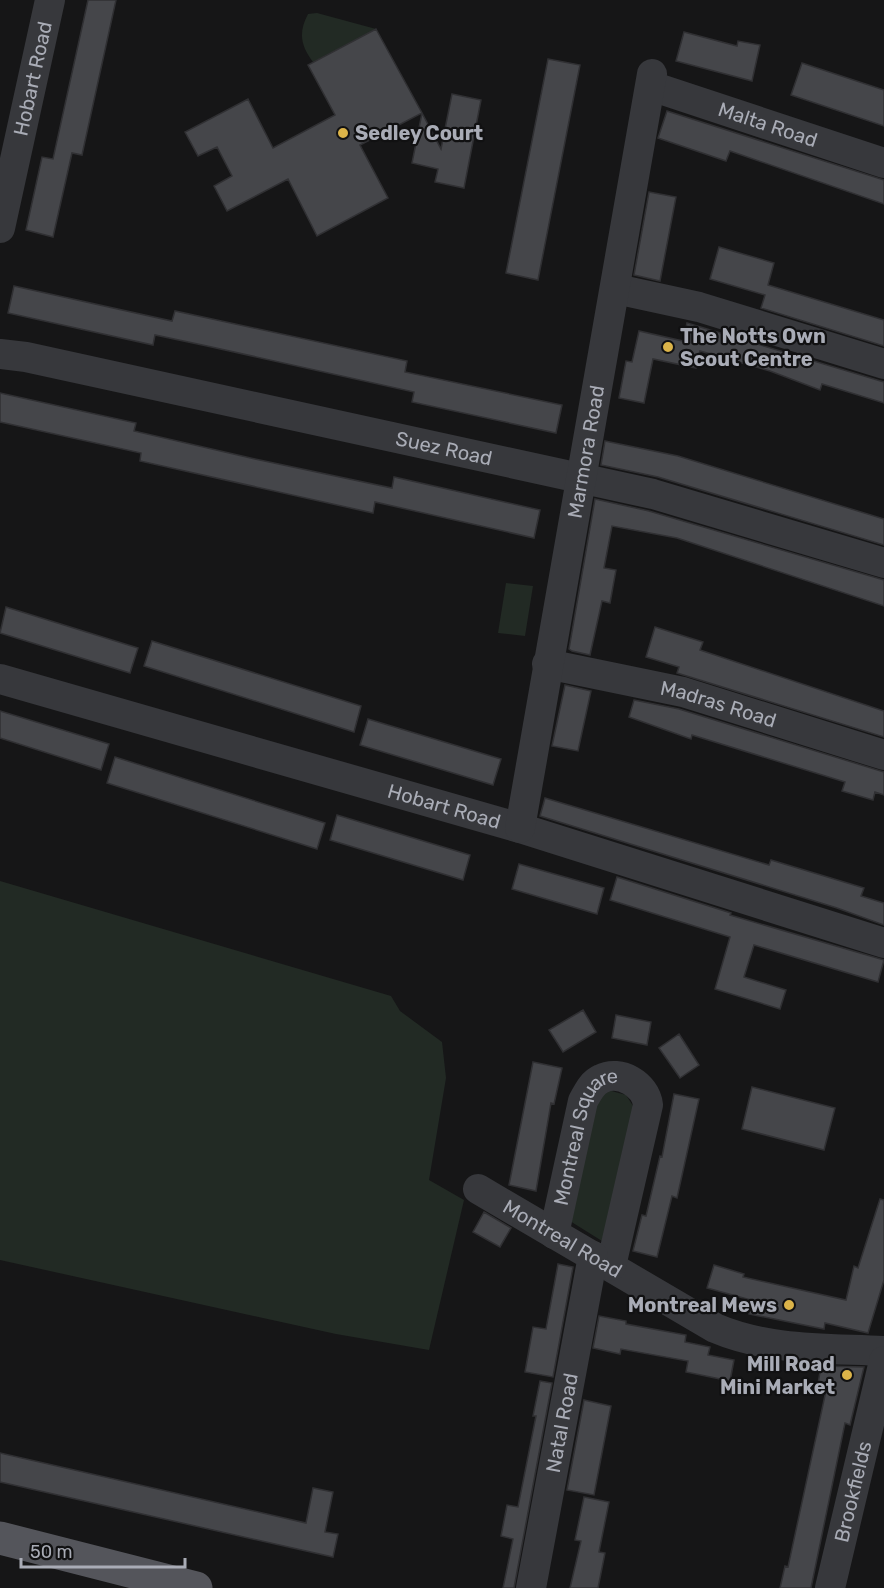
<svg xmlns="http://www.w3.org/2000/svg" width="884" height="1588" font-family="Rubik,sans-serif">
	<rect width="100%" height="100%" fill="#161617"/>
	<path fill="#222a24" d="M317,13L376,29L313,62C301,46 298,33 308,14Z
		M506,583L533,586L525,636L498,633Z
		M0,881L391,996L400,1011L442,1042L446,1078L429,1180L464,1200L429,1350L336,1334L0,1260Z
		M608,1090L626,1095L635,1109L602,1241L570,1221L598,1099Z"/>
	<path fill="#45464a" stroke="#303033" stroke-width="1.5" d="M88,0H116L82,155L72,153L53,237L26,230L42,157L53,159Z
		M376,29L422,113L360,145L388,198L317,236L288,179L227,211L214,186L232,176L217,147L198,156L185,132L248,99L273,148L335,115L308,65Z
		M684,32L737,46L738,41L760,45L752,81L676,61Z
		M548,59L580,65L538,280L506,273Z
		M802,63L884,90V126L791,95Z
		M452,94L481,100L464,188L435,182L438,169L412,163L422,113L441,149Z
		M667,111L884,180V204L730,151L726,161L658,138Z
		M649,192L676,197L660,281L634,275Z
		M719,247L774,263L768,285L884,320V346L761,308L765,295L710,279Z
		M14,286L172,321L175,311L407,361L405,372L562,405L556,433L412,402L414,392L207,346L155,335L153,345L8,313Z
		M687,323L884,382V403L822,384L820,390L770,371L700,351L696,368L653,359L644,403L619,398L626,361L632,362L639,331L683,341Z
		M0,393L136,423L134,431L255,459L392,488L394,477L540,510L534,538L375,502L373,513L140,461L141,453L0,422Z
		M605,441L678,456L884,519V545L658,477L601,465Z
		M595,499L649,511L884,580V606L677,538L612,526L604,568L616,570L610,603L602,601L590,655L572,651L569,649Z
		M6,607L138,648L130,673L0,633Z
		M655,627L703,642L700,650L884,711V737L677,673L679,667L646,657Z
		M152,641L361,706L354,732L144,666Z
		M565,685L591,691L578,751L552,746Z
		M634,700L679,709L884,772V795L875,792L873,800L842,791L845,782L692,735L691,739L629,717Z
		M0,711L109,744L101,770L0,738Z
		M368,719L501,759L493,785L360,745Z
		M115,757L325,823L317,849L107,783Z
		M545,798L769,865L771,860L864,888L861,896L884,903V925L837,908L540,816Z
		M337,815L470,855L463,880L330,840Z
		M519,864L604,888L597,914L512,889Z
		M617,877L731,913L730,915L884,960L878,982L754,945L744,977L786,990L780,1009L715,989L730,937L610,900Z
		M583,1010L596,1032L563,1052L549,1030Z
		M616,1015L651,1022L647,1045L612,1038Z
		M679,1034L699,1065L680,1078L659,1048Z
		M533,1062L562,1068L554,1104L551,1103L536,1191L509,1185Z
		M752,1087L835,1108L824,1150L742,1129Z
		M674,1094L699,1099L677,1198L672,1196L657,1257L633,1251L642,1215L646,1216L660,1156L662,1157Z
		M880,1199L884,1200V1280L868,1333L825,1323L824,1329L749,1314L751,1300L707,1288L714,1265L744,1274L743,1277L846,1300L854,1266L858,1268Z
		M484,1212L511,1228L500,1247L473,1232Z
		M558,1264L573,1267L553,1377L525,1372L533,1327L546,1329Z
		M599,1316L626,1321V1324L686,1335L685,1342L710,1347L708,1355L734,1360L730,1381L686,1372L688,1361L621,1349L620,1354L593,1348Z
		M821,1366L864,1367L850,1425L845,1423L811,1588H780L785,1566L788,1567L827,1386L818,1384Z
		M540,1381L552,1383L514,1588H503L513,1539L501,1536L507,1505L518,1507L536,1416H533Z
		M584,1400L611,1406L594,1495L567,1490Z
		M0,1453L306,1523L313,1488L333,1492L325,1532L338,1534L333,1557L0,1482Z
		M584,1497L609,1502L599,1552L605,1553L598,1588H570L581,1541L575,1540Z"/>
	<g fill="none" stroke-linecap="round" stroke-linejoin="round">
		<g stroke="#37383c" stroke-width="30">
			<path id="s1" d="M651,86L884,163"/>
			<path id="s2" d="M0,228L50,0"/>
			<path d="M616,289L699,307L884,364"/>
			<path id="s3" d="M0,354L26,357L653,494L884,563"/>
			<path id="s4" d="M547,664L683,692L884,755"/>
			<path id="s5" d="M0,679L520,828L884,943"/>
			<path id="s6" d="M520,828L652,74"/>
			<path id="s7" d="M478,1189L715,1328C769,1351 827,1348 884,1351"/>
			<path id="s8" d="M554,1234L583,1101C588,1092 592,1083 601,1079C620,1069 646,1085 648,1105L611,1266"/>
			<path id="s9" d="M531,1588L593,1256"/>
			<path id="s10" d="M830,1588L884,1361"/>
		</g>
		<path stroke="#54555b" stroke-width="33" d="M0,1538L196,1588"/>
	</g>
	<g fill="#dcb449" stroke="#111112" stroke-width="2">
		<circle cx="343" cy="133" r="6"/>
		<circle cx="668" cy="347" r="6"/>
		<circle cx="789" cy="1305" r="6"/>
		<circle cx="847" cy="1375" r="6"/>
	</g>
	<g text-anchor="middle" stroke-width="4.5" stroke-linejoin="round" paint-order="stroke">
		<g font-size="20" fill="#a9acb6" stroke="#111112">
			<text dy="7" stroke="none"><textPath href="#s2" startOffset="153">Hobart Road</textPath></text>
			<text dy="7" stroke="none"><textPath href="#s1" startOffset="123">Malta Road</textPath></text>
			<text dy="7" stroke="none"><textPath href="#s3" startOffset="454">Suez Road</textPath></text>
			<text dy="7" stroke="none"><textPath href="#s6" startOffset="382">Marmora Road</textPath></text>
			<text dy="7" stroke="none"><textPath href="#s4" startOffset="176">Madras Road</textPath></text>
			<text dy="7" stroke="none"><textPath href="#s5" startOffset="462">Hobart Road</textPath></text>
			<text dy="7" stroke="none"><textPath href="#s8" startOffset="106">Montreal Square</textPath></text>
			<text dy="7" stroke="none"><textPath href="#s7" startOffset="98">Montreal Road</textPath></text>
			<text dy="7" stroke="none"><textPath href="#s9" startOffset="168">Natal Road</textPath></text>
			<text dy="7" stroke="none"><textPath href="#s10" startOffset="99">Brookfields</textPath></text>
		</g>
		<g font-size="20" font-weight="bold" fill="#a9acb6" stroke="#111112" text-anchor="start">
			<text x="355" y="140">Sedley Court</text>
			<text x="680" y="343">The Notts Own<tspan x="680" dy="23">Scout Centre</tspan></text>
			<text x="777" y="1312" text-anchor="end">Montreal Mews</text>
			<text x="835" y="1371" text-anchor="end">Mill Road<tspan x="835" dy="23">Mini Market</tspan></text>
		</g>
	</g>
	<path d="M21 1558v9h164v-9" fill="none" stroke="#a9acb6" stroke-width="3"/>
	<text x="30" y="1558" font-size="18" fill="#a9acb6" stroke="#111112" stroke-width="4.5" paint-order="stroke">50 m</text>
</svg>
